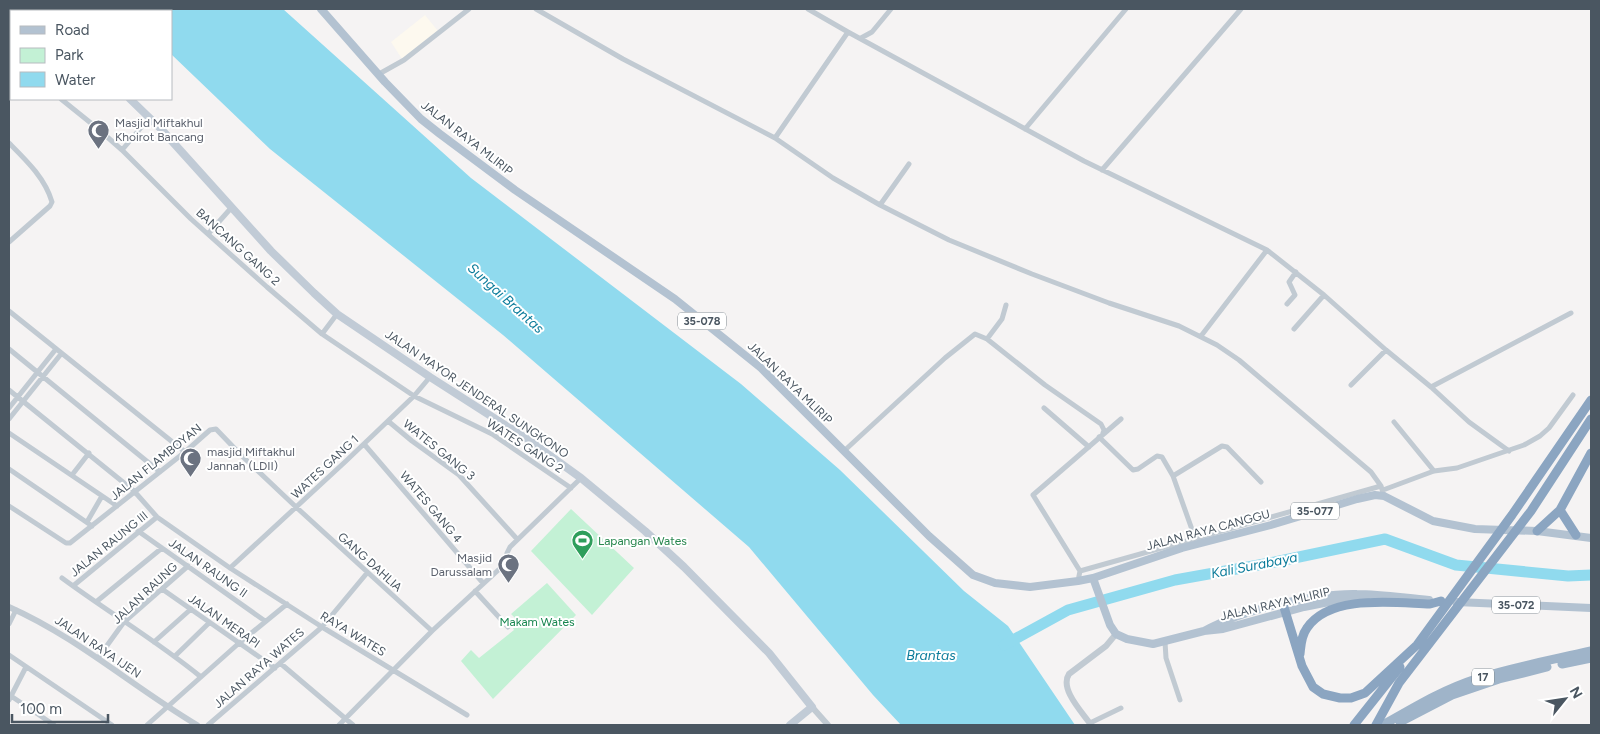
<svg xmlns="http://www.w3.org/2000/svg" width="1600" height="734" font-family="Figtree,sans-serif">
	<rect width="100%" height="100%" fill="#f5f3f3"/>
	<path fill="#fdf9ef" d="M425,15L438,31L402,59L391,42Z"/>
	<path fill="#c3f1d5" d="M571,509L634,568L592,615L531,551Z
		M547,583L576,615L493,699L461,661L471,650L479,658L514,630L510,622L515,618L511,614Z"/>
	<path fill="#90daee" d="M83,9H283L471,178L741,384L840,470L964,591L1008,626L1075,725H901L873,695L749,547L503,335L270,149L171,54V11H90Z"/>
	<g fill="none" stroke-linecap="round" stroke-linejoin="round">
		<path stroke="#90daee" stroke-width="11" d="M1004,645L1068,610L1175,580L1275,562L1385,539L1456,565L1568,576L1591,575"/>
		<path stroke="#c1cad2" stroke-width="5" d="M536,9L623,59L775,138L833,178L880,205L949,240L1032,274L1109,303L1179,326L1217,345L1239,360L1371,472L1381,486L1384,496
			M848,32L1084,161L1267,250
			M861,38L872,32L891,9
			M9,62L11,64
			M379,74L404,60L469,9
			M61,99L97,128L122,150L191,219L267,287L322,334L414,396L492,434L571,488
			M1025,129L1126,9
			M775,138L848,32L808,9
			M9,143C26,160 45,178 52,202L50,206L9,242
			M122,150L150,117
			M1102,170L1241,9
			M880,205L909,164
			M208,234L232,207
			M1287,304L1295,295L1289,282L1296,272
			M9,311L185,452
			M1294,329L1324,295
			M322,334L337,314
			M1201,336L1267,250L1324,295L1386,350L1431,387L1469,422L1509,451
			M987,339L1002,319L1006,305
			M9,349L160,472
			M1351,385L1386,350
			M1431,387L1571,313
			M9,390L134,491L157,517L230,568L322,627L467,715
			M9,408L56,349
			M1044,408L1089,447
			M9,419L61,354
			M388,421L412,441L459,475L517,539
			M1394,422L1434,471
			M9,433L117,506
			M492,434L499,422
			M1099,437L1133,470L1138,469L1157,456L1162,457L1173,476L1195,538
			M364,444L483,583
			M844,451L945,358L975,334L987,339L1045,385L1101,424L1104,430L1103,433
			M9,469L92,526
			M72,475L89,453
			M1173,476L1222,446L1227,447L1261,482
			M1383,490L1434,471L1457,468L1524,445L1540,436L1549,428L1573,395
			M9,506L66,543H70L185,452L210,430L216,429L241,455L296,507L432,631
			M87,522L102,496
			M138,531L265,621
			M230,568L346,461L414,396L430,377
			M1080,571L1381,486
			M62,578C108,612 157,641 201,677
			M1078,581L1080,571L1033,495L1121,419
			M73,586L157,517
			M162,589L275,668
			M475,591L508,627
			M96,602L162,548
			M9,624L16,610
			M154,642L191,609
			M1165,642L1166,658L1180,700
			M9,655L112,725
			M175,656L209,623
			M98,658L124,622L188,566
			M280,663L353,725
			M11,696L54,725
			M9,700L26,667
			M1090,723L1121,708
			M147,725L238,644L287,604
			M208,725L322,627L367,573
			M339,725L432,631L507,562V553L510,547L581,478"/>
		<path stroke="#c1cad2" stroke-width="6" d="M9,42L11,37
			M9,607C77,637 133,687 197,725
			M812,707L828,725
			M1091,725C1083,713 1059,689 1069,674L1106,646L1116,634"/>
		<path stroke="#c1cbd6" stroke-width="8" d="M9,26L11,27
			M130,99L161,129L271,251L314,293L337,314L430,377L527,439L581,478L645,531L684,567L769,653L812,707L790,725"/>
		<path stroke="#b3c2d1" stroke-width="8" d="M321,9L385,82L421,119L440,134L515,190L675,299L761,368L929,536L973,575L995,583L1030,587L1078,581L1093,578L1182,548L1271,525L1357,499L1375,495L1384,496L1433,521L1475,529L1537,531L1591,538
			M1093,578L1110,625L1116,634L1127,639L1153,644L1204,631L1223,629L1304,607L1334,601L1366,597
			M1456,602L1591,608
			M1204,631C1242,610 1314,593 1357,594C1381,594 1405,598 1429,600"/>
		<path stroke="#9fb4c9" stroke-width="9" d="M1562,664L1591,658
			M1400,722L1452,695L1499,679L1547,667
			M1383,725C1413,708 1442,690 1476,679C1513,667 1552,660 1591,651"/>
		<path stroke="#8ba5c1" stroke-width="9" d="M1560,510L1576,535
			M1537,531L1560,510L1591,453
			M1283,604L1302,666L1313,687L1323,694L1340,698H1351L1365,693L1417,645L1512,515L1591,400
			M1300,654C1301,645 1301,636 1307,628C1330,594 1394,603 1430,604L1441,601
			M1354,725L1400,667
			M1376,725L1399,683L1531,511L1591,419"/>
	</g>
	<defs>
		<symbol id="mosque-pin" viewBox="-11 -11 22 30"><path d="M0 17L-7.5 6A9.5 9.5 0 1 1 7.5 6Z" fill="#6b7280" stroke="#fff"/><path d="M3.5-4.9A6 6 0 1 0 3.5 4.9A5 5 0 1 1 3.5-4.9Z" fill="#fff"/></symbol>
		<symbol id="stadium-pin" viewBox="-11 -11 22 30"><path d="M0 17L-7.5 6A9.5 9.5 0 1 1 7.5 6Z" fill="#2e9e5b" stroke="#fff"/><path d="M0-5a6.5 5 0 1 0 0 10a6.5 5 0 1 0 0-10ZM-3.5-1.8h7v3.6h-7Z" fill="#fff"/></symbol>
	</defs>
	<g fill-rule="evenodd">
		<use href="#mosque-pin" x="86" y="118" width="25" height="34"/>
		<use href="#mosque-pin" x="178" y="446" width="25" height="34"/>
		<use href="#stadium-pin" x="570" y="528" width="25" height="34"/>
		<use href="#mosque-pin" x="496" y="552" width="25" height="34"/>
	</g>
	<g text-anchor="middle" stroke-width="4" stroke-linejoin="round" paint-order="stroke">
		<g fill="#fff" stroke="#808990" stroke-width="1">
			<rect x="678" y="312.5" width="48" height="17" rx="4"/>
			<rect x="1291" y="502.5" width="48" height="17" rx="4"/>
			<rect x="1492" y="596.5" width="48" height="17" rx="4"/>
			<rect x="1472" y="668.5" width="22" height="17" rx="4"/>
		</g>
		<g font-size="11" font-weight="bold" fill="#4a5661">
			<text x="702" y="325">35-078</text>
			<text x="1315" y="515">35-077</text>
			<text x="1516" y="609">35-072</text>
			<text x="1483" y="681">17</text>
		</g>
		<g font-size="12" fill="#5b616d" stroke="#fff" text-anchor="start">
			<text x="115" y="127">Masjid Miftakhul<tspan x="115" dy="14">Khoirot Bancang</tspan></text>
			<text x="207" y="456">masjid Miftakhul<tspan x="207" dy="14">Jannah (LDII)</tspan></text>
			<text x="492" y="562" text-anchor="end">Masjid<tspan x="492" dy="14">Darussalam</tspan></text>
		</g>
		<g font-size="12" fill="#4a5661" stroke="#fff">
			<text transform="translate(467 138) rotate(38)" y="4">JALAN RAYA MLIRIP</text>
			<text transform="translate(238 247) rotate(42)" y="4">BANCANG GANG 2</text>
			<text transform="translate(790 383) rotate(44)" y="4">JALAN RAYA MLIRIP</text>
			<text transform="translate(477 394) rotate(34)" y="4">JALAN MAYOR JENDERAL SUNGKONO</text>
			<text transform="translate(525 446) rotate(33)" y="4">WATES GANG 2</text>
			<text transform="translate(439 450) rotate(39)" y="4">WATES GANG 3</text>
			<text transform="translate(156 462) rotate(-39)" y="4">JALAN FLAMBOYAN</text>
			<text transform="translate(325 467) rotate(-43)" y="4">WATES GANG 1</text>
			<text transform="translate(431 507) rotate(50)" y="4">WATES GANG 4</text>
			<text transform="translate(1208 530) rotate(-15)" y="4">JALAN RAYA CANGGU</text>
			<text transform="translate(109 544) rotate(-39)" y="4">JALAN RAUNG III</text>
			<text transform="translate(370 562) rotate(42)" y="4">GANG DAHLIA</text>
			<text transform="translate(208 568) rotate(35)" y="4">JALAN RAUNG II</text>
			<text transform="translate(145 593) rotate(-43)" y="4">JALAN RAUNG</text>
			<text transform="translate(1275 604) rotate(-13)" y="4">JALAN RAYA MLIRIP</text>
			<text transform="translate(224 621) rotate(35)" y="4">JALAN MERAPI</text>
			<text transform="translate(353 634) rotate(31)" y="4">RAYA WATES</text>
			<text transform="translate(98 647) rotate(34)" y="4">JALAN RAYA IJEN</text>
			<text transform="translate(259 668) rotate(-41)" y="4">JALAN RAYA WATES</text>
		</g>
		<g font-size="12" fill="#27864d" stroke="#fff" text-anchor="start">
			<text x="598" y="545">Lapangan Wates</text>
		</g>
		<g font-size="12" fill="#17864f" stroke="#fff">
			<text x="537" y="626">Makam Wates</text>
		</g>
		<g font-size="14" font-style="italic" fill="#0c7c9b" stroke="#fff">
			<text transform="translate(506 298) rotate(42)" y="5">Sungai Brantas</text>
			<text transform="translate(1254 565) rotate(-11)" y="5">Kali Surabaya</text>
			<text x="931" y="660">Brantas</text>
		</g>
	</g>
	<rect width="1600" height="734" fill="none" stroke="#4a5661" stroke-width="20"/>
	<rect x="10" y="10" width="162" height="90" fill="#ffffff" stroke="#b7bbc0"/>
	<rect x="20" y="26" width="25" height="8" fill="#b3c2d1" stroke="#b7bbc0"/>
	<text x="55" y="35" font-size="15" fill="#4a5661">Road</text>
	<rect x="20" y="48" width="25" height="15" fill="#c3f1d5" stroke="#b7bbc0"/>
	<text x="55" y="60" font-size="15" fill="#4a5661">Park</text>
	<rect x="20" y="72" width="25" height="15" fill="#90daee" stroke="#b7bbc0"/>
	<text x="55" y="85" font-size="15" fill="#4a5661">Water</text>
	<g transform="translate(1565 699) rotate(60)" stroke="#ffffff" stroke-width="4" paint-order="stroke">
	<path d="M0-4L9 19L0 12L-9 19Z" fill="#4a5661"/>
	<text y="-8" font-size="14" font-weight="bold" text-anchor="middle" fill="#4a5661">N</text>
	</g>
	<path d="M12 714v8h96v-8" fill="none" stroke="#4a5661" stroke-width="2.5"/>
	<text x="20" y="714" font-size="15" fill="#4a5661" stroke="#ffffff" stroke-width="4" paint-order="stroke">100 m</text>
</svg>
